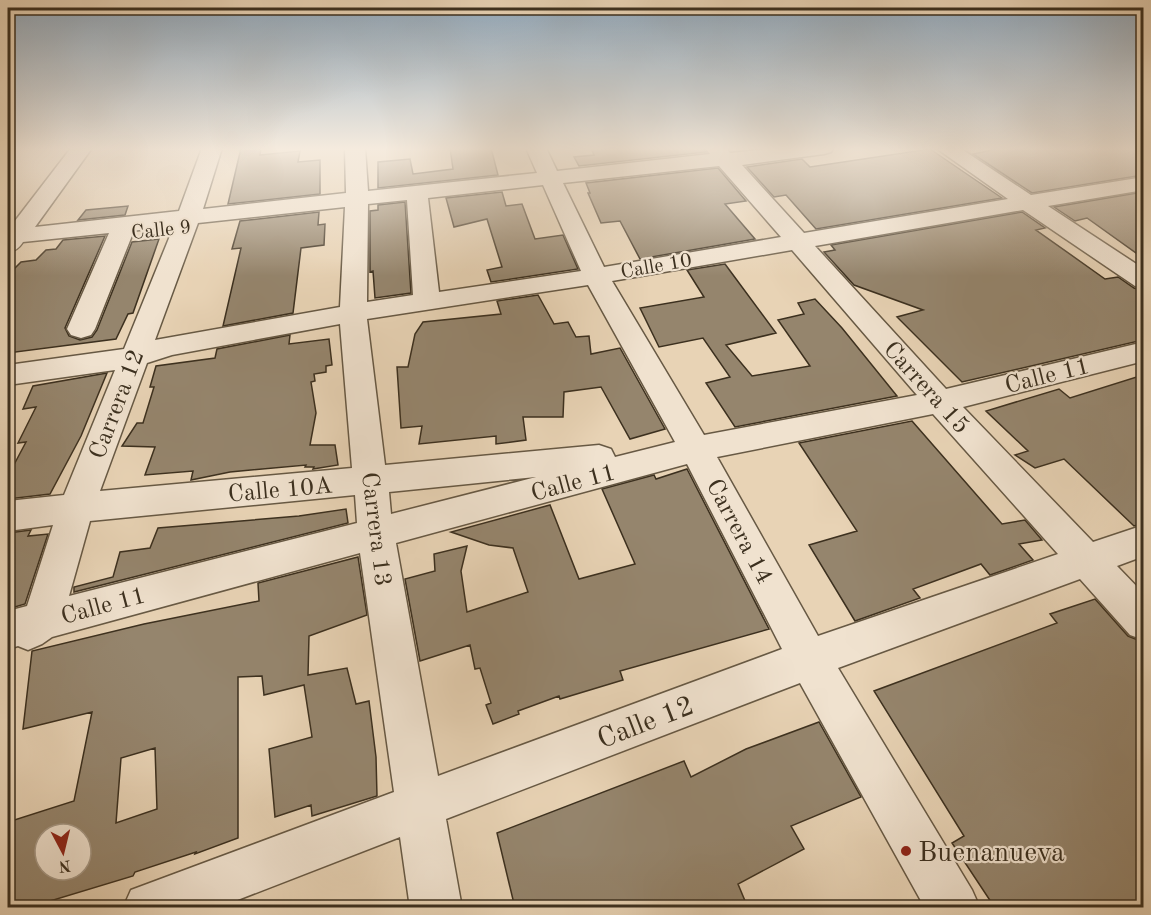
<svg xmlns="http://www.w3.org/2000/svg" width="1151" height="915" font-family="'Old Standard TT',serif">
	<rect width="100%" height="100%" fill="#e8d3b5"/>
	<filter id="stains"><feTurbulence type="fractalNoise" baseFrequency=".00333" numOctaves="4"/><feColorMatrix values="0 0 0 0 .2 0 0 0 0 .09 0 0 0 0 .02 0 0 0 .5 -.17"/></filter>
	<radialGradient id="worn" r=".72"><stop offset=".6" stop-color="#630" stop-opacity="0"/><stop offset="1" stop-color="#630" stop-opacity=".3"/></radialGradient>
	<path fill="#95856d" stroke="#3c301f" stroke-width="1.5" fill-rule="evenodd" d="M241,148H261L260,155L300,151L298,162L320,160V194L228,204Z
		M450,148H491L498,175L378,188V162L410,159L413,174L453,169Z
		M591,148H703L706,152L579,166L574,157L594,155Z
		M1001,148H1143V175L1032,193L973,154Z
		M930,149L1002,198L816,229L786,195L774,197L747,167L802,159L810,167Z
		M718,168L746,201L725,204L755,239L640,259L620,221L601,223L588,193H590L586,183Z
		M502,192L506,206L522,204L535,239L563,235L578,269L491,282L487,270L502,267L487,219L454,227L446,198Z
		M1143,192V258L1087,218L1075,221L1054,207Z
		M405,202L411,293L375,298L373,271L370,272V211L378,210V205Z
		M128,206L125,215L78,220L86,210Z
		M319,212L318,225L325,224L324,245L301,248L293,313L223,326L241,248L232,249L240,221Z
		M1022,212L1045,228L1036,230L1105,279L1118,277L1134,288L1143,291V340L962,382L897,317L923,310L854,285L824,252L835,250L831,245Z
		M105,236L65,328L69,336L80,340L92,337L97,330L132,242L159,239L133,313L128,314L116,339L8,353V268H15L21,262L36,260L46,250L56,249L63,240Z
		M725,264L776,333L726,345L752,376L810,366L778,320L804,314L798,303L815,299L842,328L897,396L735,427L706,383L730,377L703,338L659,347L640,308L704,297L687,270Z
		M538,295L554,324L568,322L576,337L589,336L591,354L620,348L665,429L630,439L601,387L564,392L563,417H523L526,440L496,444V436L419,444L422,426L401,428L397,367H408L415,334L423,322L501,314L497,301Z
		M290,335L289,344L329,339L332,365L326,366V372L314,374L315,381L311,382L316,413L310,445H335L338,465L313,469L314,467H305L306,465L230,472L191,480L193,471L145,475L155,447L122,446L137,423H143L154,387H150L156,366L215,358L217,349Z
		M107,373L81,436L50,494L8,499V476L26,442L18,443L36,407L23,409L33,386Z
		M1143,375V523L1134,526L1064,459L1035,468L1015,455L1028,451L986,411L1059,389L1070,398Z
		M912,421L1002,524L1025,520L1042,540L1019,544L1033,560L990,575L981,564L913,589L920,598L855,621L809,545L857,531L799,443Z
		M687,469L769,629L620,671L623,680L560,699L559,696L518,711L519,714L493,724L486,705L491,703L480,668L475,669L470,645L420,661L405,579L435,571L434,554L467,546L461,571L467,612L528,592L513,548L489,545L451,532L550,505L579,579L635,564L602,489L654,475L656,479Z
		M346,509L348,523L74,592V587L113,577L120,552L150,548L158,528L299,516Z
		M31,530L28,536L48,534L25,604L8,609V533Z
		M358,557L367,615L309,636L308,675L347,668L356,704L369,701L376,757L377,796L312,816L311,805L275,817L269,749L312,737L304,685L264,695L262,676L238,677V838L195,854L196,852L135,872L133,876L27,908H8V822L74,801L92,712L23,729L32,651L144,624L259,601L258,583ZM155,748L157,809L116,823L121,758ZM45,834H81V870H45Z
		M1095,599L1128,636L1143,642V908H995L952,843L964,836L874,691L1057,623L1050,614Z
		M819,722L861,797L791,826L804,849L738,884L748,908H515L497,833L684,761L691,777L746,749Z"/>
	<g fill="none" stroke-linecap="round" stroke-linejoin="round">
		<defs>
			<path id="minor" d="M71,148H92L35,227L179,211L202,148H222L203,209L346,193L345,148H365L368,191L537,173L526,148H546L557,171L710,154L705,148H726L730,153L777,148H834L831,152L824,154L742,165L804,233L1008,199L936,148H960L1031,195L1144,177V190L1048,206L1144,269V289L1135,286L1023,210L815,246L946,389L1144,342V361L963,407L1093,542L1144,525V556L1117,566L1144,594V640L1130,635L1080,579L838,668L972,890L980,908H925L800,683L446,819L462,908H410L400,837L217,908H123L131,890L394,792L360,553L52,637L42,644L28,650L18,646L8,649V611L27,606L53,525L8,531V501L64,495L115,370L8,385V365L124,349L174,226L131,231L133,233L95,329L91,335L81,338L71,335L67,329L109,233L23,242C19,248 15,252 8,251V230ZM719,166L781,237L604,267L563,183ZM543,185L581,271L439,292L428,198ZM407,200L413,295L367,302L368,204ZM345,207L340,307L155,340L198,223ZM792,250L917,395L704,435L612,281ZM588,285L675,442L615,457L611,449L599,445L385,465L367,319ZM340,324L352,468L100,491L147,363L172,355ZM933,414L1058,554L818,636L717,457ZM687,464L782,649L438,776L396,543ZM536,477L391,514L389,492ZM355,495L357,523L69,596L90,521Z"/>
		</defs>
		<use href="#minor" stroke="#675944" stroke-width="3"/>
		<use href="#minor" fill="#f0e2cf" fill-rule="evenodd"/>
	</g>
	<linearGradient id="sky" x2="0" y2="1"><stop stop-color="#91aabf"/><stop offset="0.54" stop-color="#f5ebde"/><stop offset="1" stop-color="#f5ebde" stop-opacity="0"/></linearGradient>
	<rect width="1151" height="276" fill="url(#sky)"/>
	<circle fill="#8f2418" stroke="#f0e2cf" stroke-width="2" cx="906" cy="851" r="6"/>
	<g text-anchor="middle" stroke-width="4.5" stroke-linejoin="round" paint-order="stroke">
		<g font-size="20" fill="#3c301f" stroke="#f0e2cf">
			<text transform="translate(161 229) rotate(-6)" y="7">Calle 9</text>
			<text transform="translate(656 265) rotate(-10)" y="7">Calle 10</text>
		</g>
		<g font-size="24" fill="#3c301f" stroke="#f0e2cf">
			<text transform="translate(1047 375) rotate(-14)" y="8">Calle 11</text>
			<text transform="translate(927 387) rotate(48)" y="8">Carrera 15</text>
			<text transform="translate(116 404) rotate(-69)" y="8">Carrera 12</text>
			<text transform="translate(573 482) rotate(-15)" y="8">Calle 11</text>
			<text transform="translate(280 489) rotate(-5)" y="8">Calle 10A</text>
			<text transform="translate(377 529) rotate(83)" y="8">Carrera 13</text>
			<text transform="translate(740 531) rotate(62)" y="8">Carrera 14</text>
			<text transform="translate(103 605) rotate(-15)" y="8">Calle 11</text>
		</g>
		<g font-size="28" fill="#3c301f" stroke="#f0e2cf">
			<text transform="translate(645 721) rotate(-21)" y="10">Calle 12</text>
		</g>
		<g font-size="28" fill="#3c301f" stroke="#f0e2cf" text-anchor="start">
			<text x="918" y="861">Buenanueva</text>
		</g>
	</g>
	<rect width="1151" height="915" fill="none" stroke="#e8d3b5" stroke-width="30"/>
	<rect x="9" y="9" width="1133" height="897" fill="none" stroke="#3c301f" stroke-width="3"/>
	<rect x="15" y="15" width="1121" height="885" fill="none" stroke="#3c301f" stroke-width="1.5"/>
	<g transform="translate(63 852) rotate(173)"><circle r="28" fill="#f0e2cf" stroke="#a89b89" stroke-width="1.5"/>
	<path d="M0-4.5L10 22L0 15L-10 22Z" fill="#8f2418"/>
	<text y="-9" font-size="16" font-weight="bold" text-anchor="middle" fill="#3c301f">N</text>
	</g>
	<rect width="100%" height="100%" filter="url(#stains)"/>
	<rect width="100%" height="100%" fill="url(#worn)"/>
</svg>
